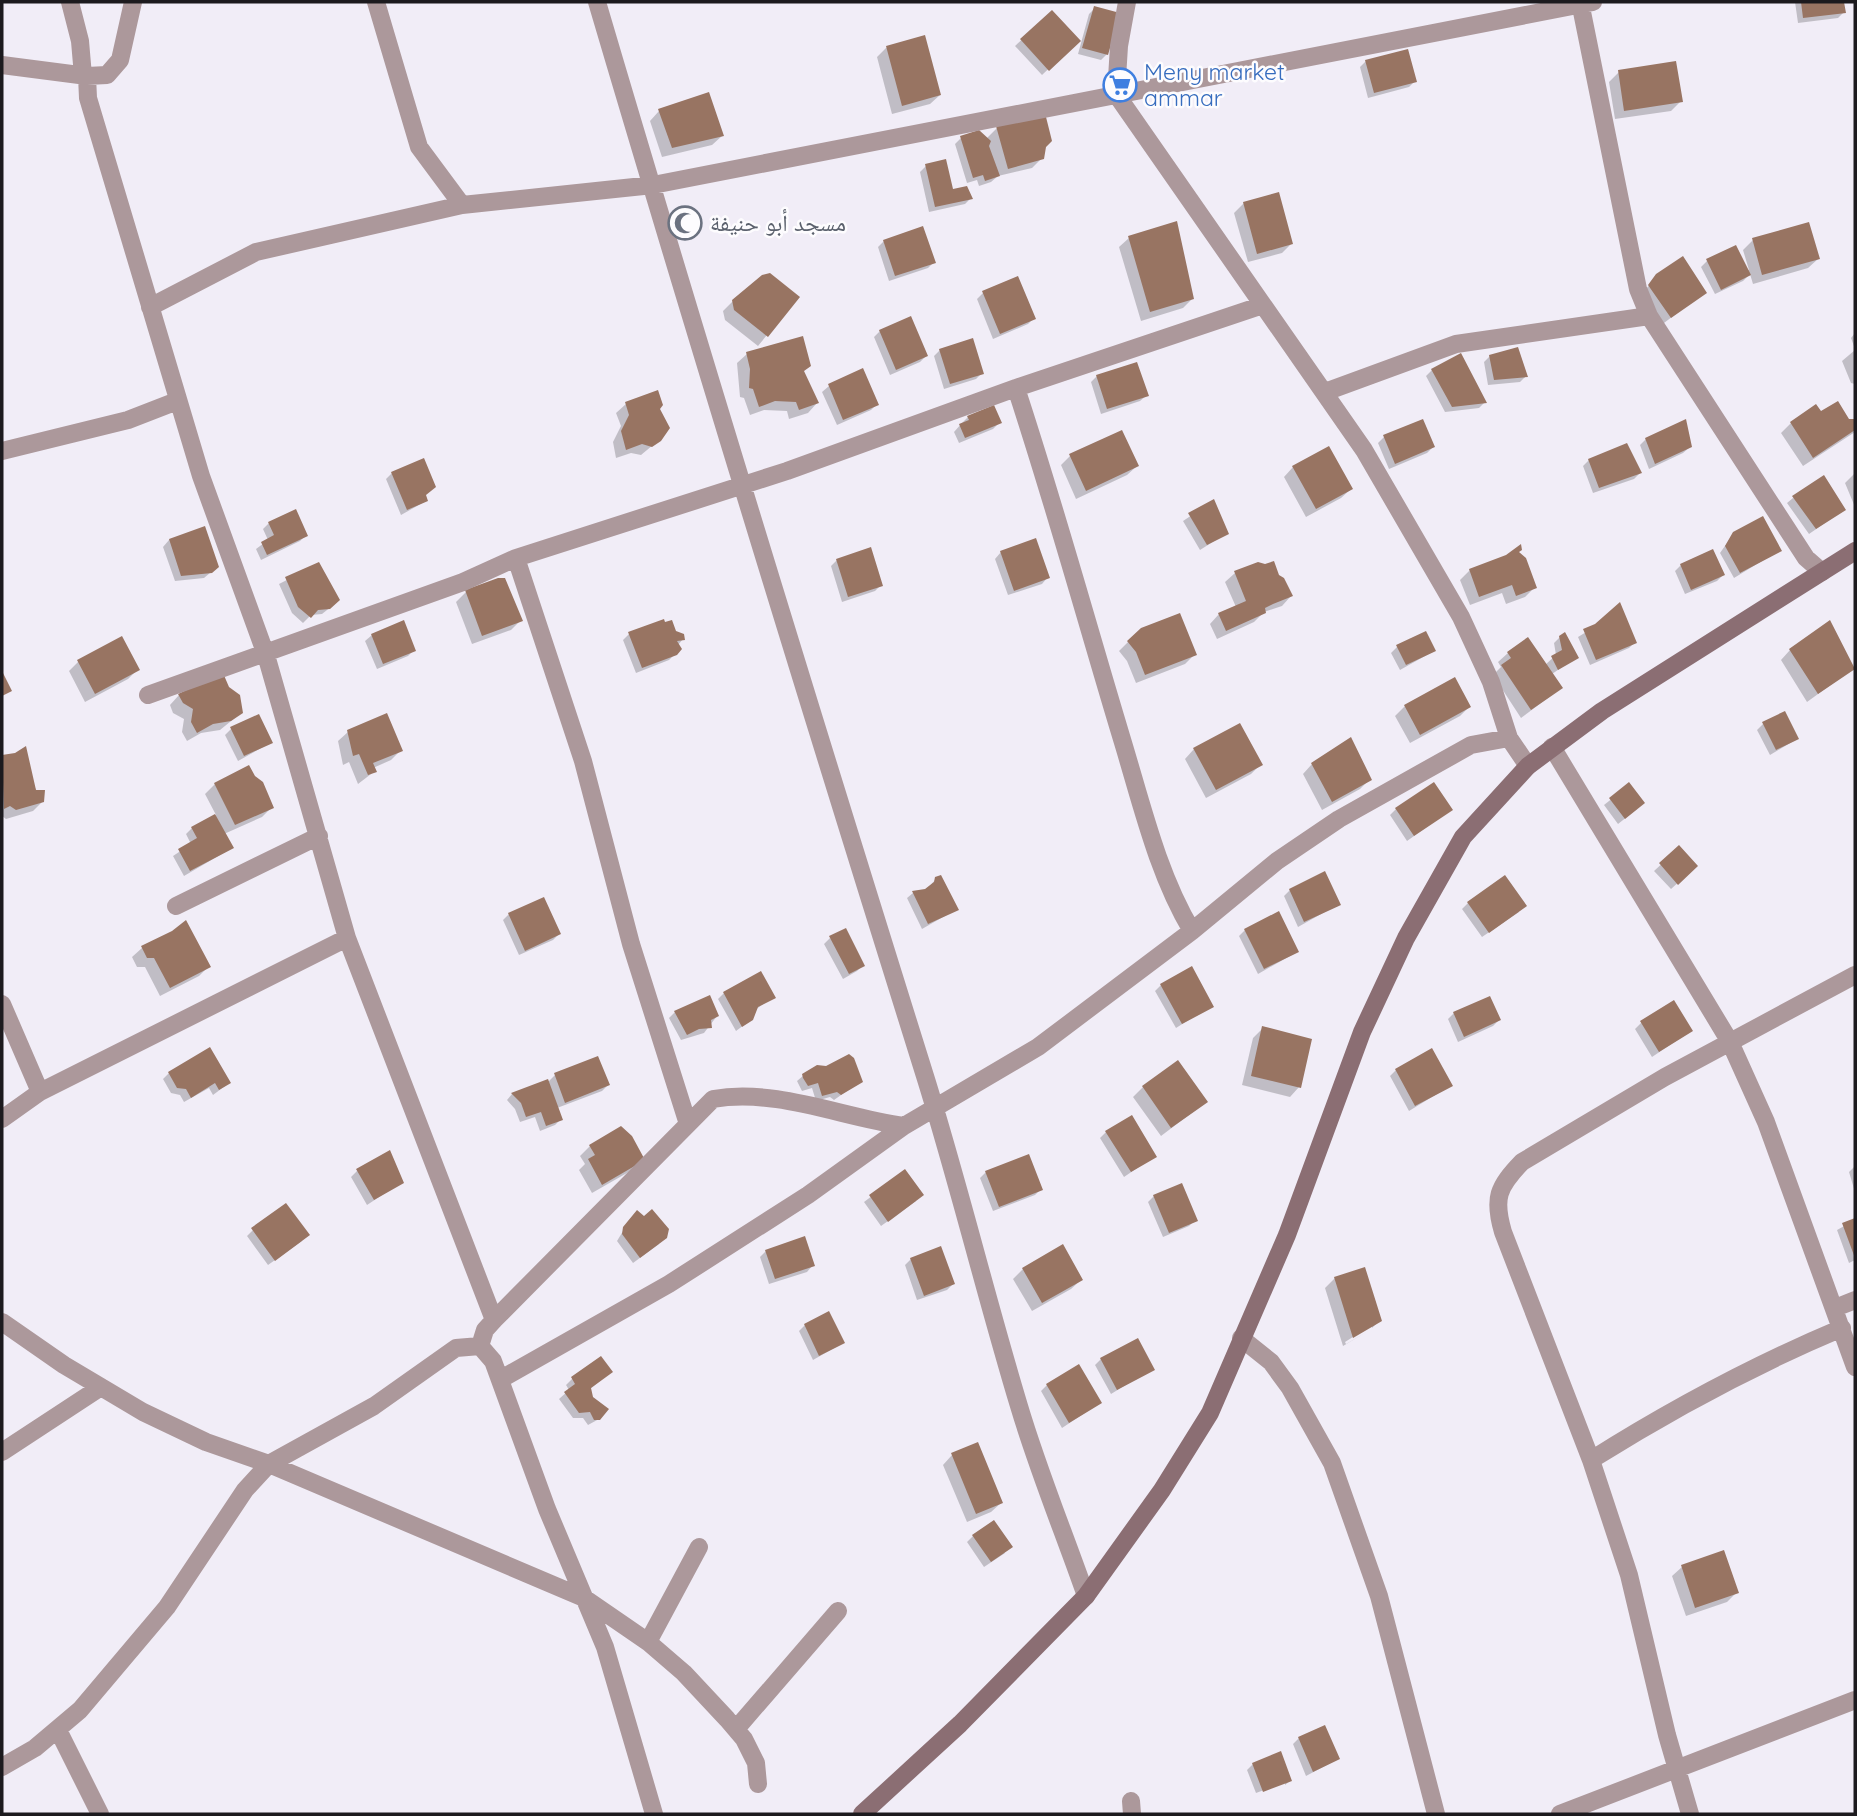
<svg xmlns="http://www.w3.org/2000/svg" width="1857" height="1816" font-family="Quicksand,'Noto Naskh Arabic',sans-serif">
	<rect width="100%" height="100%" fill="#f1edf7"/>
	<path fill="#0003" d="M1795,2H1843L1844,12L1838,18L1798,23Z
		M1095,8L1107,54L1101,60L1078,54L1089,14Z
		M1052,12L1078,41L1042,75L1015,46Z
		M924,37L940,95L930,104L892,114L877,57L886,48Z
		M1366,61L1415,81L1409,87L1368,98L1360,67Z
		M1619,72L1681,101L1671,111L1615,119L1609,82Z
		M659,111L722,136L712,145L662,157L650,121Z
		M997,128L1044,146L1042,158L1032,168L998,176L991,182L979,186L977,180L967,183L955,144L961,138L986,139Z
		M926,166L952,191L970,199L965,204L929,212L920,172Z
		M1244,203L1291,244L1282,253L1248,262L1234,213Z
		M1129,238L1192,299L1183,308L1141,321L1119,247Z
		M1753,240L1818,259L1808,268L1753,284L1750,274L1743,281L1715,294L1701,267L1707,261L1749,270L1743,250Z
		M884,241L934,262L928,268L889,281L878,247Z
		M1658,275L1705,292L1660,326L1640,296Z
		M1017,279L1034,318L1028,324L993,339L977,299L983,293Z
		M798,297L758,346L725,320L723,311L733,301Z
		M880,331L926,356L920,362L890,375L874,337Z
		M1855,333V349L1851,338Z
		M940,350L982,373L976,379L944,389L934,356Z
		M1855,350V384L1851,383L1842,361Z
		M747,354L802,372L817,403L808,413L789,419L787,411L764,410L750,415L744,398L740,397L737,363Z
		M1490,356L1526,376L1520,382L1488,385L1484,362Z
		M1432,370L1485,402L1479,408L1445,412L1426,376Z
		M862,371L877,404L871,410L837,425L822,392L829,386Z
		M1097,376L1147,395L1140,401L1101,414L1091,382Z
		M626,404L658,409L659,440L641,455L631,453L616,458L613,442L621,426L616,413Z
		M993,407L999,423L993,429L959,443L954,432L962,423L968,417Z
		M1821,414L1855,421V432L1803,466L1781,433L1791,423Z
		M1384,437L1433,447L1427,453L1389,469L1378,443Z
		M1646,439L1690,447L1683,453L1649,469L1640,445Z
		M1070,456L1137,466L1127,475L1076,499L1061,465Z
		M1589,460L1640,473L1634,479L1593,493L1583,466Z
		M1293,467L1351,489L1341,498L1306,517L1284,477Z
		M392,473L424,495L426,501L401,515L386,479Z
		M1855,473V507L1845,483Z
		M1793,498L1844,510L1809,534L1787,503Z
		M1213,501L1227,533L1200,550L1183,521Z
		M269,523L306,535L300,541L261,560L256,549L268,540L263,529Z
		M204,529L217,567L204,578L175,581L163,547L169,540Z
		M1734,533L1780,550L1734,578L1720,553Z
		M1001,552L1048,577L1042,584L1008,595L995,559Z
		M1517,553L1535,587L1525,597L1506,604L1502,593L1470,605L1460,580L1470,570Z
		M837,560L881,585L875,591L842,602L831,566Z
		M318,564L332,606L322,614L311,615L303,623L292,613L279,584Z
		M1681,565L1723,575L1717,581L1685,594L1675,571Z
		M1235,573L1277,576L1291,596L1282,606L1264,612L1254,622L1217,639L1210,624L1219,614L1236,607L1225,582Z
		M466,592L521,620L511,630L472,644L456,602Z
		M1596,626L1635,642L1629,648L1590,665L1578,637Z
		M675,632L683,639L678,645L680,649L669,660L636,673L623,640L629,634Z
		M372,635L414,650L408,656L377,669L365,641Z
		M1560,637L1577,657L1552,674L1561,688L1521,718L1493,675L1501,667L1498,662L1508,653L1545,665L1556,655L1554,643Z
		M1128,642L1195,654L1185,664L1136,683L1127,661L1119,651Z
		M1397,647L1434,651L1400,670L1391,653Z
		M1790,650L1854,668L1807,702L1781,660Z
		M78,662L138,669L128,679L85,702L69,671Z
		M179,695L241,713L220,730L201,733L187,741L182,732L184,719L173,713L170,705Z
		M1405,706L1469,707L1460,716L1410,743L1395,716Z
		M1763,724L1797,739L1770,755L1757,730Z
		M231,729L270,743L238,761L225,735Z
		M348,732L400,751L391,760L373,768L375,771L358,784L349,762L343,765L338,741Z
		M1194,749L1261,764L1251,774L1206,798L1185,759Z
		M15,755L43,801L33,811L6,819L2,816V756Z
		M1312,764L1370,779L1360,789L1322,810L1303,774Z
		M215,784L272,807L262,817L224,834L232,848L184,876L173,856L191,844L186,834L192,828L216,815L205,794Z
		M1629,785L1637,809L1618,824L1604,805Z
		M1396,809L1451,810L1407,841L1390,815Z
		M1679,848L1690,872L1671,889L1654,871Z
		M936,879L957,909L922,929L907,898L913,893L925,891Z
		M1290,890L1339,904L1298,927L1284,896Z
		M1468,903L1519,912L1482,937L1462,909Z
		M509,914L559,934L553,940L519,955L503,920Z
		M1245,930L1297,952L1258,974L1239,936Z
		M173,933L209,966L199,976L160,996L145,967H137L132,957L142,948Z
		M830,938L863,965L857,971L843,979L824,944Z
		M1161,985L1211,1006L1176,1028L1155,991Z
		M724,993L773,997L755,1010L752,1019L736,1031L718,999Z
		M675,1012L717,1016L704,1033L681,1040L669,1018Z
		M1454,1013L1499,1020L1493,1026L1458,1042L1448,1019Z
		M1641,1023L1691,1031L1652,1057L1635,1029Z
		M1263,1028L1299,1087L1290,1097L1242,1085L1253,1038Z
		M1396,1070L1450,1086L1409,1111L1390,1076Z
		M169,1073L229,1083L213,1095L209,1088L184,1102L180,1095L171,1093L163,1079Z
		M555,1075L608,1085L602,1091L557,1108L561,1119L555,1125L540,1131L535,1117L520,1122L515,1109L507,1100L512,1094L549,1081Z
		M804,1075L861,1081L834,1100L830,1097L816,1101L812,1088L802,1091L797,1081Z
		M1143,1087L1206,1102L1161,1136L1133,1097Z
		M1106,1132L1155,1156L1124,1177L1100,1138Z
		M590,1146L643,1160L634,1169L592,1193L579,1170L585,1164L580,1156Z
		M1855,1166V1192L1849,1172Z
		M357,1171L402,1182L367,1205L351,1177Z
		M905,1171L916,1201L881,1226L864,1202Z
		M986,1172L1041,1189L1035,1195L993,1211L980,1178Z
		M1154,1196L1195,1220L1189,1226L1163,1237L1148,1202Z
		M631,1218L659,1244L633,1263L617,1241Z
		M1855,1220V1260L1849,1263L1837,1230Z
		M253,1230L302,1241L268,1265L247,1236Z
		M766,1251L813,1265L807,1272L769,1284L760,1257Z
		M911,1259L953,1284L947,1290L917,1300L905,1265Z
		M1023,1269L1081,1280L1071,1289L1032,1311L1013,1279Z
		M1335,1278L1380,1320L1372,1328V1325L1345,1342L1346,1344L1370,1330L1343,1346L1325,1288Z
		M805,1325L843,1343L813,1360L799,1331Z
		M601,1358L611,1372L590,1389L599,1419L588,1425L583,1418H573L559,1399L569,1390L566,1385L572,1379Z
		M1101,1359L1152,1369L1111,1394L1095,1365Z
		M1047,1385L1100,1403L1062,1428L1041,1391Z
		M952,1455L1001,1503L991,1512L967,1522L943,1465Z
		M973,1536L1005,1553L984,1567L967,1542Z
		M1723,1552L1737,1592L1727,1602L1686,1616L1672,1576L1682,1567Z
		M1299,1738L1338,1759L1306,1776L1293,1744Z
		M1253,1764L1290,1781L1285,1785V1782L1256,1793L1247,1770Z"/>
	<path fill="#987462" d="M1801,2H1844L1846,13L1803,18Z
		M1094,6L1120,13L1108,55L1082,48Z
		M1052,10L1081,41L1049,71L1020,39Z
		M925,35L941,95L902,106L886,46Z
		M1408,49L1417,82L1374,93L1365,60Z
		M1676,61L1683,102L1624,111L1618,70Z
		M709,92L724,136L672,148L658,109Z
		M1045,113L1052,141L1046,147L1044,159L1008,169L996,126Z
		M979,130L991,141L989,146L1000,176L985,181L983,175L973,178L960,136Z
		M946,159L953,189L967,186L973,199L935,207L925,164Z
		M1279,192L1293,244L1257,254L1243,202Z
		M1177,221L1194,299L1150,312L1128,236Z
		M1809,222L1820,259L1762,275L1752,238Z
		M923,226L936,263L895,276L883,240Z
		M1736,245L1751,275L1721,290L1706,259Z
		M1683,256L1707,293L1671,318L1648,285L1656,274Z
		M770,273L800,297L768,337L734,310L732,300L762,275Z
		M1018,276L1036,319L1000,334L982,291Z
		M911,316L928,356L896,370L879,330Z
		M803,336L811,366L804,371L819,403L799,410L796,402L775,401L759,407L753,389L749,388L750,369L746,352Z
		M973,338L984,374L950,384L939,349Z
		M1518,347L1528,377L1494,380L1489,355Z
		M1461,353L1487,403L1452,407L1431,369Z
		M1137,362L1149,396L1107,409L1096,375Z
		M863,368L879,405L843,420L828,384Z
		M658,390L663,405L660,409L670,428L661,441L652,447L642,444L626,450L621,431L629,415L625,402Z
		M1838,401L1849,419H1855V430L1813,458L1790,422L1816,404L1821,411Z
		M994,405L1002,423L965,438L959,424L969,420L967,416Z
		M1423,419L1435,447L1395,464L1383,435Z
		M1686,419L1692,447L1655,464L1645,438Z
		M1122,430L1139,466L1086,491L1069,454Z
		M1627,443L1642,473L1599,488L1588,459Z
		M1329,446L1353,489L1316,509L1292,466Z
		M424,458L436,487L426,495L428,501L407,510L391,472Z
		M1824,475L1846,510L1816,529L1792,496Z
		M1214,499L1229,534L1207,545L1188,513Z
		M296,509L308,536L267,555L261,542L274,535L268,522Z
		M1763,516L1782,551L1740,573L1725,546L1733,532Z
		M205,526L219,567L212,573L181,576L169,539Z
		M1036,538L1050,578L1014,591L1000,551Z
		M1521,544L1522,550L1519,552L1526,558L1537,588L1516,596L1512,585L1479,597L1469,569L1506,555Z
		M871,547L883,586L848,597L836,559Z
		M1713,549L1725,575L1691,590L1680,564Z
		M1274,561L1279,575L1284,578L1293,596L1273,604L1265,608L1266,613L1226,631L1218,613L1246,601L1234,571L1258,562L1265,564Z
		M319,562L340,600L330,609L318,610L311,618L298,607L285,577Z
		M498,578H505L523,621L482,636L465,590Z
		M1620,602L1637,643L1596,660L1583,629L1595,624Z
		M1180,613L1197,655L1145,675L1136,652L1127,641L1141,628Z
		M664,619L665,622L672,620L676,631L684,634L685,640L677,641L682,649L677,655L642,668L628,632Z
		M404,620L416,651L383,664L371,634Z
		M1830,620L1855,669L1818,694L1789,649Z
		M1426,631L1436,651L1406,665L1396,645Z
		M1565,632L1579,658L1558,670L1551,656L1562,650L1559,636Z
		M122,636L140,670L95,694L77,660Z
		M1528,637L1563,688L1531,710L1501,665L1511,658L1507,652Z
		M2,671L12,691L2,696Z
		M223,673L229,687L240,695L243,713L231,721L213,724L197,733L191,722L193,709L183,703L178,694Z
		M1455,677L1471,707L1420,735L1404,705Z
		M1785,711L1799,739L1776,750L1762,722Z
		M387,713L403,751L373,763L377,772L368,775L359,754L353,756L347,730Z
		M259,714L273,743L244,756L230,727Z
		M1240,723L1263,765L1216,790L1193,748Z
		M1351,737L1372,780L1332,802L1311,763Z
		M26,746L36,790H45L44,802L16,810L10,806L4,809L2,755L15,753Z
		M249,765L255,776L263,782L274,808L235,825L214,783Z
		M1434,782L1453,810L1414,836L1395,808Z
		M1629,782L1645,803L1625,819L1609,798Z
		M215,814L234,848L190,871L178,849L197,838L191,827Z
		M1679,845L1698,866L1678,885L1659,863Z
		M1325,871L1341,905L1304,922L1289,889Z
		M941,875L959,910L928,924L912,891L925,889L934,882L935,877Z
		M1505,875L1527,906L1489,933L1467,902Z
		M544,897L561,934L525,951L508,913Z
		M1279,911L1299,952L1264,969L1244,929Z
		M186,920L211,967L170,988L154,958H147L141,946L172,931Z
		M846,928L865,966L849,974L829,936Z
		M1192,966L1214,1007L1182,1024L1160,984Z
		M761,971L776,998L758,1007L753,1020L742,1027L723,992Z
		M710,995L719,1016L711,1020L712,1028L699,1029L687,1035L674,1011Z
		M1490,996L1501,1020L1464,1037L1453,1012Z
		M1674,1000L1693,1031L1659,1052L1640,1021Z
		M1262,1026L1312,1039L1301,1088L1251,1076Z
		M210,1047L231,1083L219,1090L215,1083L191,1098L186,1089L177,1088L168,1072Z
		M1432,1048L1453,1086L1415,1106L1395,1069Z
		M849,1054L854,1058L863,1082L841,1095L837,1092L822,1096L818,1083L808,1086L803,1078L802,1074L817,1065L826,1066Z
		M598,1056L610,1085L565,1103L554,1073Z
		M1178,1060L1208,1102L1171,1128L1142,1086Z
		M548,1079L563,1120L546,1126L541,1112L526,1117L521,1103L511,1093Z
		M1132,1115L1157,1157L1131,1172L1105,1131Z
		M621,1126L632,1136L645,1160L602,1185L588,1159L595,1155L589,1145Z
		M390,1150L404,1183L374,1200L356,1169Z
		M1029,1154L1043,1190L999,1207L985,1171Z
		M905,1169L924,1195L888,1222L869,1195Z
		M1182,1183L1198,1221L1169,1233L1153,1195Z
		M286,1203L310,1235L275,1261L251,1228Z
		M652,1209L669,1229L667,1238L640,1258L622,1234L623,1227L637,1210L644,1216Z
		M1855,1218V1258L1842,1223Z
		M805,1236L815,1266L775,1279L765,1250Z
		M1063,1244L1083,1280L1042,1303L1022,1268Z
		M941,1246L955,1284L924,1296L910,1258Z
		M1365,1267L1382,1321L1353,1338L1334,1277Z
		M829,1311L845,1343L819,1356L804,1324Z
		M1138,1338L1155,1370L1117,1390L1100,1358Z
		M601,1356L613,1372L591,1388L593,1397L609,1409L600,1420H594L590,1412L579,1413L564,1392L575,1384L571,1377Z
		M1079,1364L1102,1403L1069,1423L1046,1384Z
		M978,1442L1003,1503L976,1514L951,1453Z
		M994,1520L1013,1547L991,1562L972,1535Z
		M1724,1550L1739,1593L1695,1608L1681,1565Z
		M1325,1725L1340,1759L1313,1772L1298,1737Z
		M1281,1751L1292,1781L1263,1792L1252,1763Z"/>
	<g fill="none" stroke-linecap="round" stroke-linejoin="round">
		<path stroke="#ac989b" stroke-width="18" d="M70,2L80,41L83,76
			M376,2L419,147L462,205
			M597,2C703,361 813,718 925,1076C959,1185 986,1297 1019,1406C1038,1470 1064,1533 1086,1596
			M1127,2L1119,46L1116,94L1364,450L1461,617L1491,682L1509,738L1528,766
			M1580,2L1638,289L1649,316L1806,558L1822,572
			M2,65L87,76L107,75L120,60L133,2
			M87,76L88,98L201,476L266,655L347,938L494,1320
			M150,307L256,252L462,205L653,185L1593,2
			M1016,388C1054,503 1086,620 1121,736C1141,801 1157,873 1192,931
			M1325,392L1456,344L1649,316
			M2,451L128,420L177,401
			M516,558L583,761L631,944L688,1124
			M148,695L463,582L516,558L787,471L1016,388L1263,305
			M1552,747L1730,1042L1766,1122L1855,1367
			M176,906L319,836
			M2,1004L40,1092
			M2,1119L40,1092L347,938
			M1835,1308L1855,1300
			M2,1322L64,1365L143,1412L206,1442L269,1464L584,1598L648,1642L684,1673L727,1719L744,1739L756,1763L758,1784
			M1241,1338L1271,1362L1290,1388L1332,1463L1379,1596L1436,1814
			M480,1346L485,1330L494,1320L713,1099C776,1088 841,1117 904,1126
			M501,1379L669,1284L808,1195L904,1126L1038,1047L1192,931L1277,861L1339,819L1471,745L1509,738
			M2,1452L101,1387
			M1591,1460L1503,1232C1493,1198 1498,1187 1522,1162L1665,1077L1855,975
			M648,1642L699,1547
			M736,1729L838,1611
			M58,1730L100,1814
			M2,1767L35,1748L80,1710L167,1607L245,1490L269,1464L374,1406L456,1348L480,1346L493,1361L547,1509L605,1647L654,1814
			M1131,1801L1132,1814
			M1560,1814L1855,1700
			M1690,1814L1667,1735L1629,1575L1591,1460C1672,1409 1754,1365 1842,1328"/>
		<path stroke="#8b6e73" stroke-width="18" d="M862,1814L960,1724L1086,1596L1162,1490L1210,1413L1287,1235L1362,1032L1406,938L1463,837L1528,766L1602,711L1855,551"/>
	</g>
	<defs>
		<symbol id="supermarket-ring" viewBox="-11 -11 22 22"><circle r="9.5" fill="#fdfcfe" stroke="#3f7fe0" stroke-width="1.5"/><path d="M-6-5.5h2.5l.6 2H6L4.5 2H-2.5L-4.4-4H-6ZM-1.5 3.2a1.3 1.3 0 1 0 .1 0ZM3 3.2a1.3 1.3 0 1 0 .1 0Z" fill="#3f7fe0"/></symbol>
		<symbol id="mosque-ring" viewBox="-11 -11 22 22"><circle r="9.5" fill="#fdfcfe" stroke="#6b7280" stroke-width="1.5"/><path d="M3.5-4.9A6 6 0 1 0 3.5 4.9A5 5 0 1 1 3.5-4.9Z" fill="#6b7280"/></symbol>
	</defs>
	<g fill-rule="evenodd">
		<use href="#supermarket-ring" x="1101" y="66" width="38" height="38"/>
		<use href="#mosque-ring" x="666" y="204" width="38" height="38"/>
	</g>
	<g text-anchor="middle" stroke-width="5" stroke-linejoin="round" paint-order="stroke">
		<g font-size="23" fill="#366cbe" stroke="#fdfcfe" text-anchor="start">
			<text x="1144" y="80">Meny market<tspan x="1144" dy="26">ammar</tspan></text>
		</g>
		<g font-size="23" fill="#5b616d" stroke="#fdfcfe" text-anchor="start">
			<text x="710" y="231">مسجد أبو حنيفة</text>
		</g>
	</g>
	<rect width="1857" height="1816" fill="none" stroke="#1c1a1e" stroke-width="7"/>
</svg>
